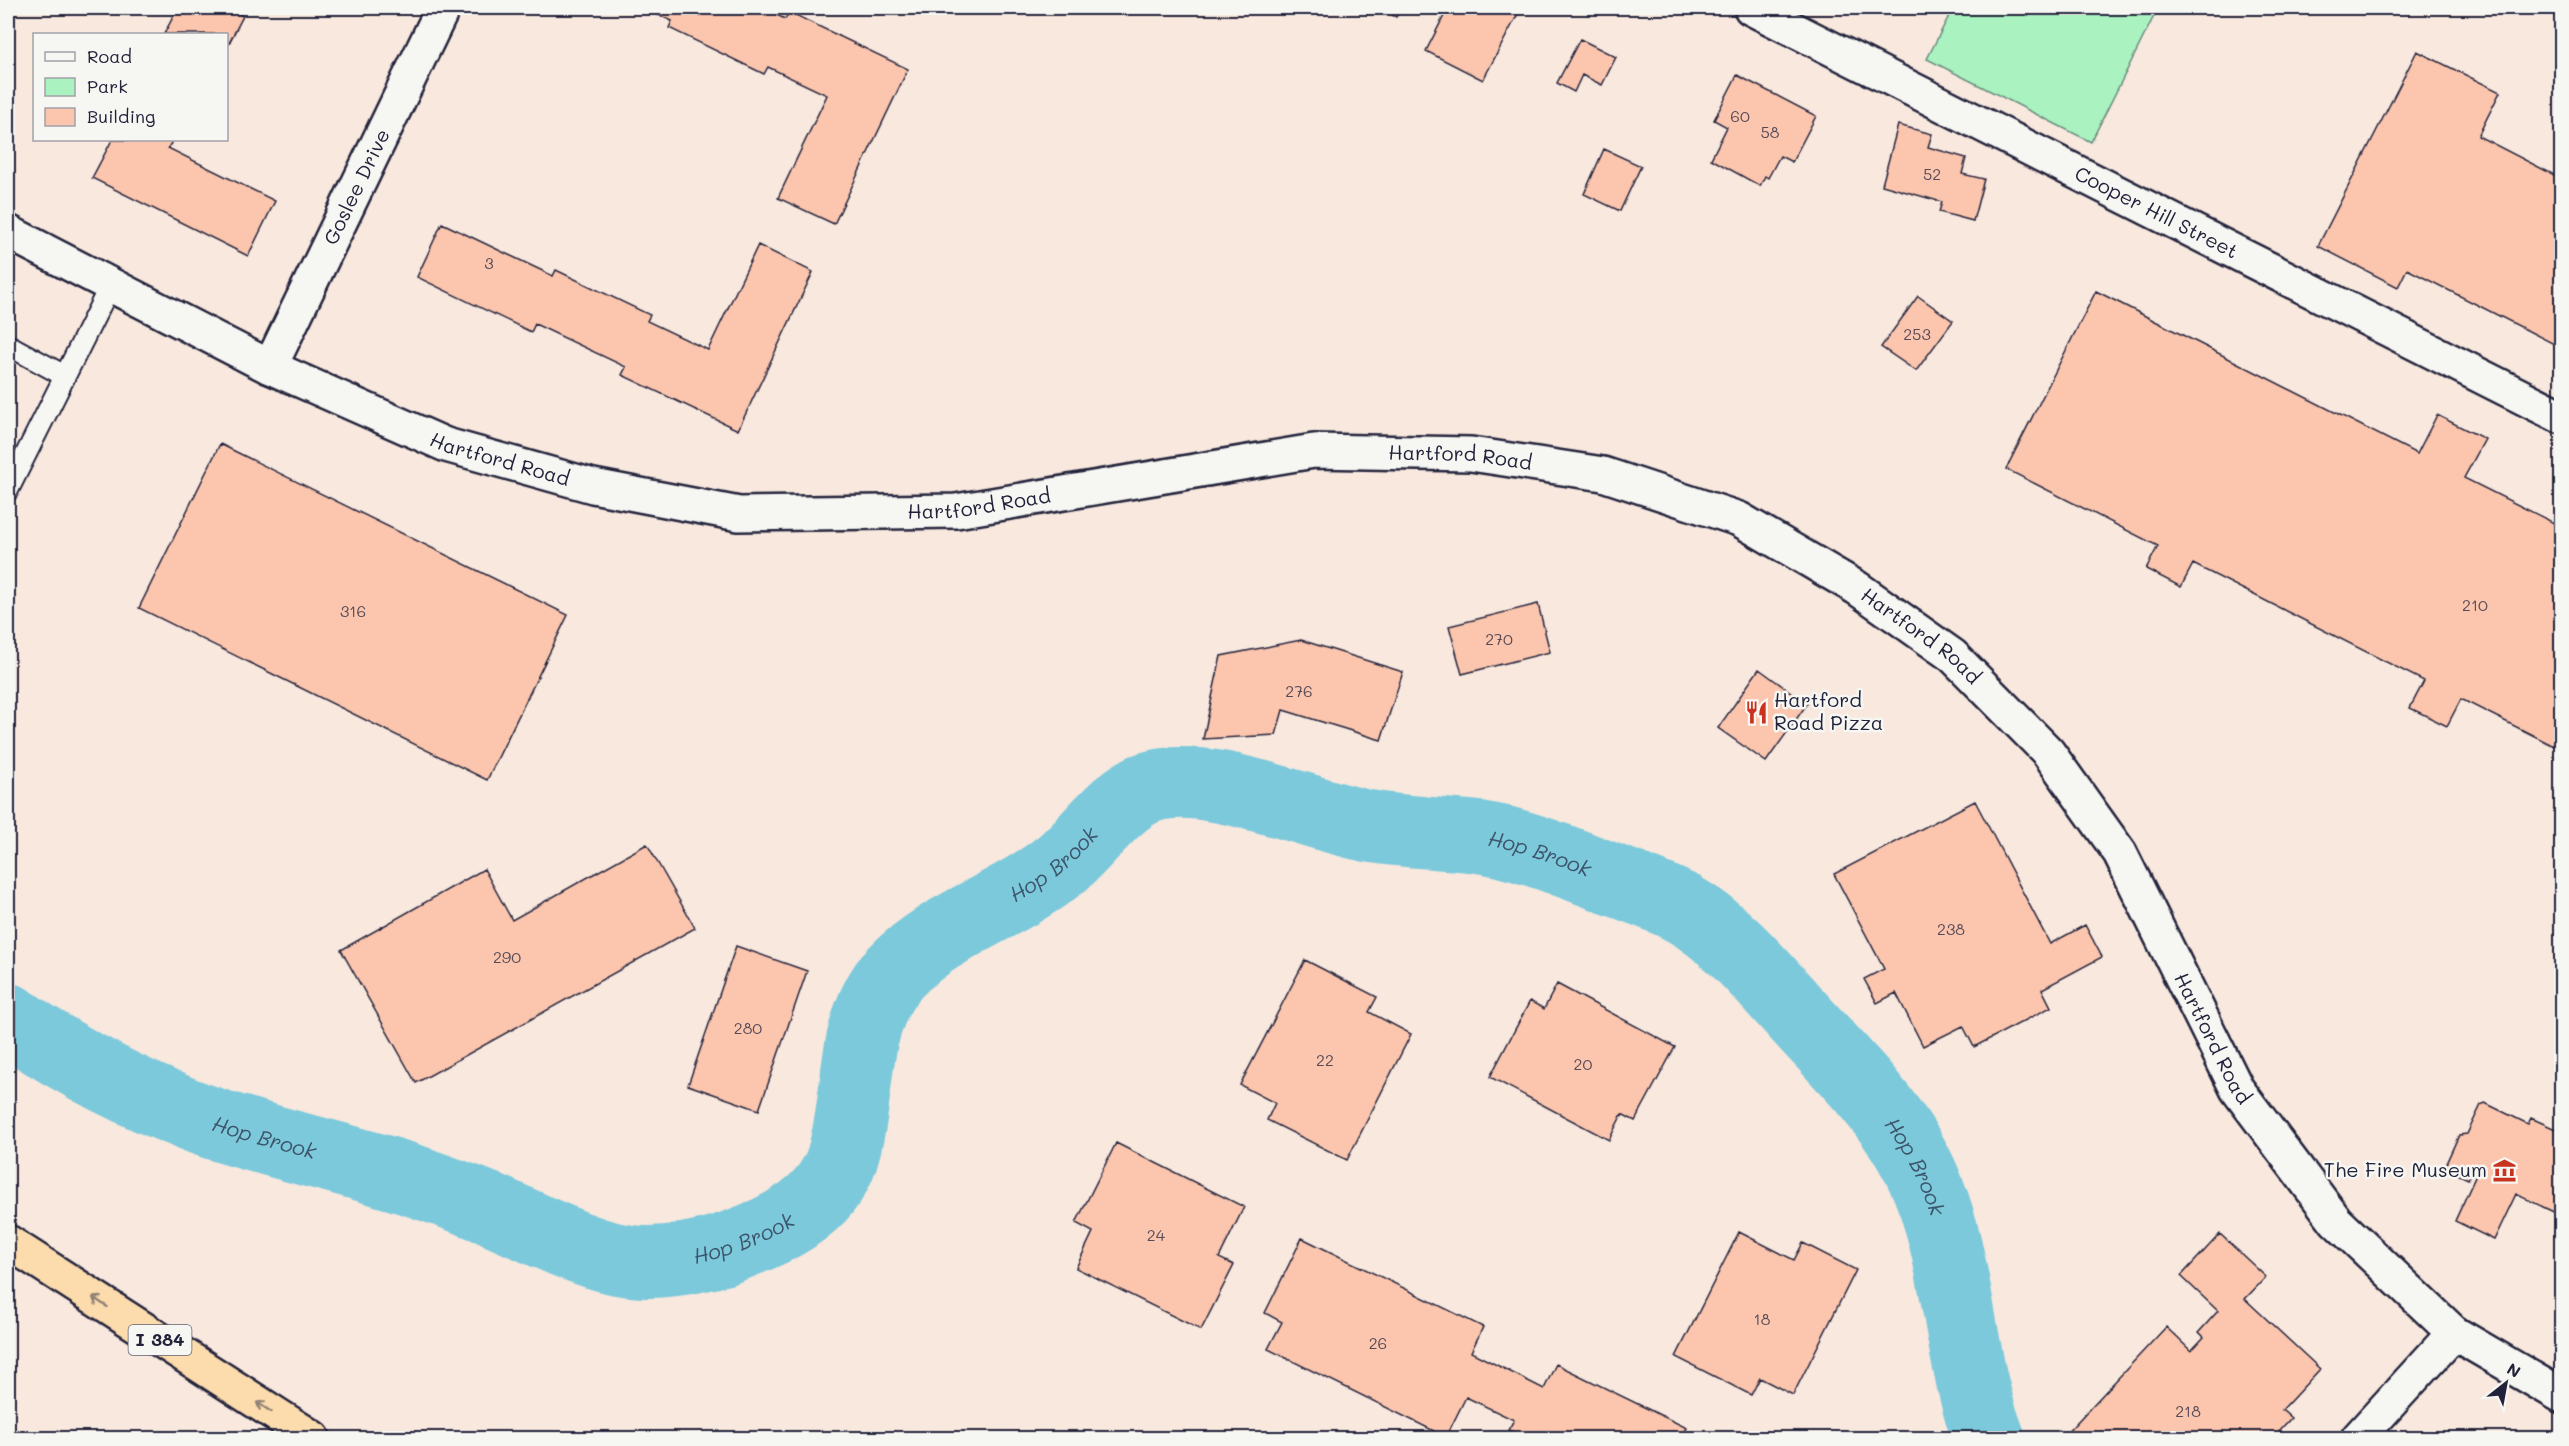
<svg xmlns="http://www.w3.org/2000/svg" width="2569" height="1446" font-family="Mali,sans-serif">
	<rect width="100%" height="100%" fill="#f8e8de"/>
	<filter id="ink" filterUnits="userSpaceOnUse"><feTurbulence type="fractalNoise" baseFrequency=".0167" numOctaves="2"/><feDisplacementMap in="SourceGraphic" scale="12" xChannelSelector="R" yChannelSelector="G"/><feConvolveMatrix kernelMatrix="1 2 1 2 8 2 1 2 1" color-interpolation-filters="sRGB"/></filter>
	<g filter="url(#ink)">
		<path fill="#aaf2bf" stroke="#668a7d" stroke-width="1.5" d="M1953,8H2158L2091,142L1927,59Z"/>
		<g fill="none" stroke-linecap="round" stroke-linejoin="round">
			<path stroke="#7cc9db" stroke-width="72" id="s1" d="M8,1019C70,1061 136,1096 206,1121C277,1145 351,1159 421,1183C446,1192 471,1200 495,1211C535,1228 575,1250 618,1259C652,1266 688,1260 722,1250C770,1234 826,1210 842,1158C854,1120 854,1079 862,1041C868,1015 877,990 896,971C942,924 1011,905 1061,864C1089,841 1117,797 1150,787C1208,769 1309,815 1368,826C1416,835 1465,831 1512,844C1546,853 1578,866 1611,879C1636,888 1661,897 1684,909C1730,935 1764,979 1799,1017C1837,1059 1879,1100 1908,1148C1962,1236 1953,1345 1989,1438"/>
		</g>
		<path fill="#fcc6ae" stroke="#22223b" stroke-width="1.5" d="M178,8H239L236,13L243,16L226,49V34H164Z
			M643,8H762L785,19L789,12L908,69L834,224L778,198L827,95L768,67L764,74L669,28L672,21Z
			M1378,8H1401L1396,17Z
			M1448,8H1521L1483,80L1426,51Z
			M1580,39L1616,57L1602,85L1582,75L1574,92L1557,83Z
			M2417,51L2500,92L2478,136L2562,179V348L2407,269L2398,287L2318,246Z
			M1737,75L1816,116L1792,162L1780,156L1768,178L1765,176L1760,186L1711,159L1727,127L1714,120Z
			M1898,125L1932,134L1928,147L1966,158L1962,174L1984,179L1973,221L1939,212L1942,202L1882,185Z
			M112,140H173L168,148L275,201L248,256L92,178Z
			M1604,149L1641,166L1620,211L1584,194Z
			M442,223L553,276L556,270L650,315L647,321L708,350L758,245L813,272L738,430L622,375L626,367L535,324L531,332L417,277Z
			M2096,291L2417,454L2437,415L2485,439L2464,478L2562,527V750L2461,699L2447,726L2410,708L2424,681L2193,564L2181,587L2146,569L2158,546L2006,469Z
			M1918,296L1953,321L1916,371L1881,347Z
			M220,444L568,615L487,780L139,608Z
			M1538,604L1550,652L1462,674L1449,626Z
			M1301,640L1403,672L1381,740L1283,710L1276,735L1203,739L1221,656Z
			M1759,669L1807,704L1766,762L1718,728Z
			M1975,801L2050,944L2085,925L2102,957L2042,989L2051,1007L1974,1047L1963,1026L1923,1046L1896,993L1877,1003L1864,979L1884,969L1834,874Z
			M647,844L695,928L416,1083L341,950L484,869L512,920Z
			M736,946L807,971L759,1110L688,1085Z
			M1305,960L1377,997L1369,1012L1411,1034L1347,1160L1267,1120L1275,1103L1240,1085Z
			M1557,984L1675,1047L1635,1121L1622,1114L1609,1140L1490,1077L1530,1001L1544,1009Z
			M2485,1103L2528,1124L2531,1118L2562,1132V1216L2516,1194L2494,1240L2455,1221L2475,1177L2471,1172L2468,1179L2444,1168L2459,1135L2467,1134L2481,1105Z
			M1116,1143L1244,1207L1219,1258L1234,1265L1201,1330L1076,1268L1093,1232L1076,1223Z
			M1739,1232L1794,1260L1803,1243L1856,1270L1793,1395L1760,1378L1751,1395L1676,1357Z
			M2220,1234L2266,1277L2245,1299L2320,1369L2282,1410L2291,1418L2278,1432L2282,1437L2281,1438H2062L2166,1327L2191,1351L2204,1337L2199,1332L2218,1311L2181,1276Z
			M1302,1238L1483,1327L1471,1352L1544,1389L1556,1364L1687,1428L1681,1438H1513L1516,1433L1508,1430L1514,1420L1466,1397L1446,1437L1268,1349L1282,1322L1265,1313Z"/>
		<g fill="none" stroke-linecap="round" stroke-linejoin="round">
			<defs>
				<path id="lane" d="M8,345L65,376
					M8,490L111,284"/>
				<g id="street">
					<path id="s2" d="M1751,8L2562,417"/>
					<path id="s3" d="M270,367L443,8"/>
					<path d="M2358,1438L2454,1333"/>
				</g>
				<g id="secondary">
					<path id="s4" d="M8,232L270,367L446,445L593,486L739,514L956,511L1314,451L1471,454L1603,474L1739,519L1857,588L1953,656L2048,752L2120,853L2237,1089L2336,1221L2454,1333L2562,1396"/>
				</g>
				<path id="highway" d="M8,1242L313,1438"/>
			</defs>
			<use href="#lane" stroke="#22223b" stroke-width="24"/>
			<use href="#street" stroke="#22223b" stroke-width="38"/>
			<use href="#secondary" stroke="#22223b" stroke-width="38"/>
			<use href="#highway" stroke="#22223b" stroke-width="38"/>
			<use href="#lane" stroke="#f6f6f2" stroke-width="20"/>
			<use href="#street" stroke="#f6f6f2" stroke-width="33"/>
			<use href="#secondary" stroke="#f6f6f2" stroke-width="33"/>
			<use href="#highway" stroke="#fcdcac" stroke-width="33"/>
		</g>
		<defs><path id="oneway-shaft" d="M-6 0H5M1.5-3L5.5 0L1.5 3" fill="none" stroke-width="1.6" stroke-linecap="round" stroke-linejoin="round" transform="scale(1.5)"/></defs>
		<g stroke="#8f7f74">
			<use href="#oneway-shaft" transform="translate(100 1302) rotate(-147)"/>
			<use href="#oneway-shaft" transform="translate(264 1407) rotate(-147)"/>
		</g>
	</g>
	<defs>
		<symbol id="restaurant-bare" viewBox="-9 -9 18 18"><path d="M-5-6h1v4h1v-4h1v4h1v-4h1v5L-1.5 .5V6h-2V.5L-5-1ZM5-6V6H3V1.5H1.5Q1.5-4 5-6Z" fill="#c8321e" stroke="#f6f6f2" stroke-width="2.5" paint-order="stroke"/></symbol>
		<symbol id="museum-bare" viewBox="-9 -9 18 18"><path d="M0-6L6-3V-2H-6V-3ZM-5-1h2V3h-2ZM-1-1h2V3h-2ZM3-1h2V3H3ZM-6 4H6V6H-6Z" fill="#c8321e" stroke="#f6f6f2" stroke-width="2.5" paint-order="stroke"/></symbol>
	</defs>
	<g fill-rule="evenodd">
		<use href="#restaurant-bare" x="1740" y="696" width="33" height="33"/>
		<use href="#museum-bare" x="2488" y="1154" width="33" height="33"/>
	</g>
	<g text-anchor="middle" stroke-width="5" stroke-linejoin="round" paint-order="stroke">
		<g font-size="16" fill="#584b58">
			<text x="1740" y="122">60</text>
			<text x="1770" y="138">58</text>
			<text x="1932" y="180">52</text>
			<text x="489" y="269">3</text>
			<text x="1917" y="340">253</text>
			<text x="2475" y="611">210</text>
			<text x="353" y="617">316</text>
			<text x="1499" y="645">270</text>
			<text x="1299" y="697">276</text>
			<text x="1951" y="935">238</text>
			<text x="507" y="963">290</text>
			<text x="748" y="1034">280</text>
			<text x="1325" y="1066">22</text>
			<text x="1583" y="1070">20</text>
			<text x="1156" y="1241">24</text>
			<text x="1762" y="1325">18</text>
			<text x="1378" y="1349">26</text>
			<text x="2188" y="1417">218</text>
		</g>
		<rect fill="#f6f6f2" stroke="#626272" stroke-width="1.5" x="128.5" y="1325" width="63" height="30" rx="4.5"/>
		<g font-size="18" font-weight="bold" fill="#22223b">
			<text x="160" y="1346">I 384</text>
		</g>
		<g font-size="20" fill="#22223b" stroke="#f6f6f2">
			<text dy="7" stroke="none"><textPath href="#s3" startOffset="200">Goslee Drive</textPath></text>
			<text dy="7" stroke="none"><textPath href="#s2" startOffset="454">Cooper Hill Street</textPath></text>
			<text dy="7" stroke="none"><textPath href="#s4" startOffset="543">Hartford Road</textPath></text>
			<text dy="7" stroke="none"><textPath href="#s4" startOffset="1515">Hartford Road</textPath></text>
			<text dy="7" stroke="none"><textPath href="#s4" startOffset="1029">Hartford Road</textPath></text>
			<text dy="7" stroke="none"><textPath href="#s4" startOffset="2019">Hartford Road</textPath></text>
			<text dy="7" stroke="none"><textPath href="#s4" startOffset="2523">Hartford Road</textPath></text>
		</g>
		<g font-size="20" fill="#22223b" stroke="#f6f6f2" text-anchor="start">
			<text x="1774" y="707">Hartford<tspan x="1774" dy="23">Road Pizza</tspan></text>
			<text x="2487" y="1177" text-anchor="end">The Fire Museum</text>
		</g>
		<g font-size="21" font-style="italic" fill="#3d546b" stroke="#f6f6f2">
			<text dy="7" stroke="none"><textPath href="#s1" startOffset="1833">Hop Brook</textPath></text>
			<text dy="7" stroke="none"><textPath href="#s1" startOffset="1310">Hop Brook</textPath></text>
			<text dy="7" stroke="none"><textPath href="#s1" startOffset="284">Hop Brook</textPath></text>
			<text dy="7" stroke="none"><textPath href="#s1" startOffset="2337">Hop Brook</textPath></text>
			<text dy="7" stroke="none"><textPath href="#s1" startOffset="788">Hop Brook</textPath></text>
		</g>
	</g>
	<rect width="2569" height="1446" fill="none" stroke="#f6f6f2" stroke-width="30"/>
	<rect x="15" y="15" width="2539" height="1416" fill="none" stroke="#22223b" stroke-width="2" filter="url(#ink)"/>
	<rect x="33" y="33" width="195" height="108" fill="#f6f6f2" stroke="#a1a1a9" stroke-width="1.5"/>
	<rect x="45" y="52" width="30" height="9" fill="#f6f6f2" stroke="#a1a1a9" stroke-width="1.5"/>
	<text x="87" y="63" font-size="18" fill="#22223b">Road</text>
	<rect x="45" y="78" width="30" height="18" fill="#aaf2bf" stroke="#a1a1a9" stroke-width="1.5"/>
	<text x="87" y="93" font-size="18" fill="#22223b">Park</text>
	<rect x="45" y="108" width="30" height="18" fill="#fcc6ae" stroke="#a1a1a9" stroke-width="1.5"/>
	<text x="87" y="123" font-size="18" fill="#22223b">Building</text>
	<g transform="translate(2506 1383) rotate(31)" stroke="#f6f6f2" stroke-width="4.5" paint-order="stroke">
	<path d="M0-4.5L10 22L0 15L-10 22Z" fill="#22223b"/>
	<text y="-9" font-size="16" font-weight="bold" text-anchor="middle" fill="#22223b">N</text>
	</g>
</svg>
